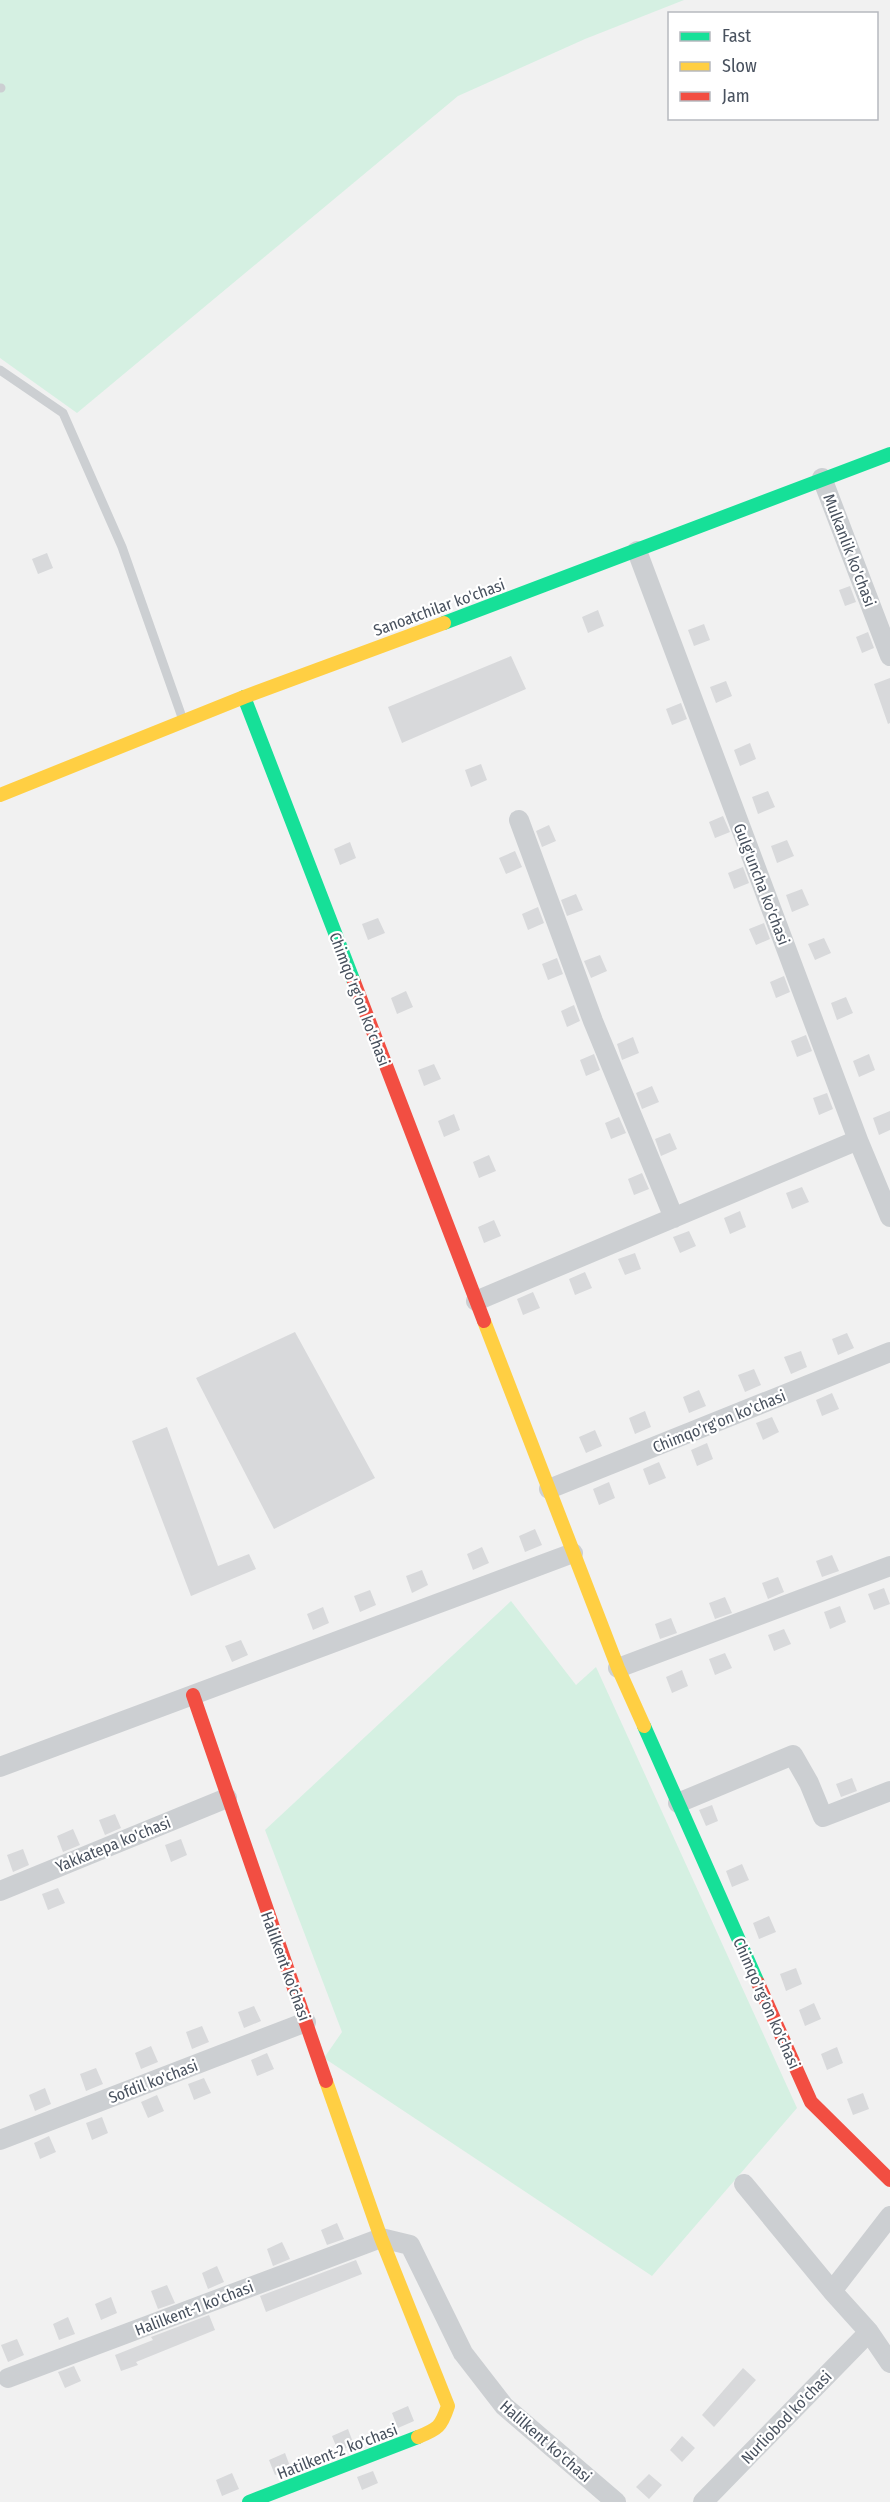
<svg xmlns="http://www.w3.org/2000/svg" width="890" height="2502" font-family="'Fira Sans Condensed',sans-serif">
	<rect width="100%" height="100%" fill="#f1f1f1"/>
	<path fill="#d5f0e2" d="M0,0H684L585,39L458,96L77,413L0,358Z
		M511,1601L576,1685L596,1667L797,2108L652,2276L324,2058L342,2032L265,1830Z"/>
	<path fill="#d8d9db" d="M47,553L53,568L38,574L32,559Z
		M850,586L856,602L845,606L839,590Z
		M598,610L604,626L588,633L582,617Z
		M704,624L710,640L694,646L688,630Z
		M868,632L874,648L862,653L856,637Z
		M511,656L526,689L402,743L388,707Z
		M890,678V723L888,724L874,684Z
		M726,681L732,696L716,703L710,687Z
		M681,703L687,719L672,725L666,709Z
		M750,743L756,759L740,766L734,750Z
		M481,764L487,780L471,787L465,770Z
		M768,791L775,807L758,814L752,797Z
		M723,816L730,832L715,838L709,822Z
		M549,825L556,841L542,847L536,831Z
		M787,840L794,856L777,863L771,846Z
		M350,842L356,858L340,865L334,849Z
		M515,851L522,867L506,874L499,858Z
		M743,867L749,883L734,889L728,873Z
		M802,889L809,905L792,912L786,895Z
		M576,894L583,910L567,916L561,900Z
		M538,907L544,923L528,930L522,914Z
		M378,918L385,933L368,940L362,924Z
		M764,923L770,939L756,945L749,929Z
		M824,938L831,953L815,960L808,944Z
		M600,955L607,971L591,978L584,961Z
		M557,958L563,974L548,980L542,964Z
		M784,976L790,992L776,998L770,982Z
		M406,991L413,1007L397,1014L391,998Z
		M846,997L853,1013L837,1020L831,1003Z
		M574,1005L580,1021L567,1027L561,1011Z
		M806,1035L812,1051L797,1057L791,1041Z
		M633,1037L639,1053L622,1060L617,1044Z
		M594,1054L600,1070L586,1076L580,1060Z
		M869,1054L875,1070L859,1077L853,1061Z
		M434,1064L441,1079L424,1086L418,1070Z
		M652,1086L659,1102L642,1109L636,1093Z
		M827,1093L833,1109L819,1115L813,1098Z
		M890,1111V1130L879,1135L873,1118Z
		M454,1114L460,1130L444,1137L438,1121Z
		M619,1117L626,1133L611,1139L605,1123Z
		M670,1133L677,1149L661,1156L655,1139Z
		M489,1155L496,1171L479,1178L473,1162Z
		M642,1173L649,1189L634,1195L628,1179Z
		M802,1187L809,1202L792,1209L786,1193Z
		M740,1211L746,1227L730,1234L724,1218Z
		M494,1220L501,1236L484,1243L478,1227Z
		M689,1231L696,1246L680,1253L673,1237Z
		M635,1253L641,1269L625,1275L618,1259Z
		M585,1272L592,1288L575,1295L569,1279Z
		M533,1292L540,1308L523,1315L517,1299Z
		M295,1332L375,1478L274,1529L196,1378Z
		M847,1333L854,1348L838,1355L832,1339Z
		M801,1351L807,1367L791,1374L784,1357Z
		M754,1369L761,1385L745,1392L738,1375Z
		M699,1390L706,1406L689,1413L683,1397Z
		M832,1393L839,1409L822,1416L816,1400Z
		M645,1411L651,1427L635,1434L629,1418Z
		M772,1417L779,1432L763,1440L756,1423Z
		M167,1427L218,1566L249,1554L256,1569L191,1596L132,1441Z
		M595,1430L602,1446L586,1453L579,1437Z
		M707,1443L713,1459L697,1466L691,1450Z
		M659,1462L666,1478L649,1485L643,1469Z
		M609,1482L615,1498L599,1505L593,1489Z
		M535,1529L542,1545L525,1552L519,1536Z
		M482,1547L489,1563L473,1570L467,1554Z
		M832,1555L839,1571L822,1577L816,1561Z
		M422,1570L428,1585L412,1593L406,1576Z
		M778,1577L784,1592L768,1599L762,1583Z
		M884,1588L890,1604L874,1610L868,1594Z
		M370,1590L376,1605L360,1612L354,1596Z
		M725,1597L732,1613L715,1619L709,1603Z
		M840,1606L846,1622L830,1629L824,1612Z
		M323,1607L329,1623L313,1630L307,1614Z
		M671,1618L677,1633L660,1639L655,1624Z
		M784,1629L791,1644L774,1651L768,1635Z
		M241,1640L248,1655L232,1662L225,1646Z
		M725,1653L732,1668L715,1675L709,1659Z
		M682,1670L688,1686L672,1693L666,1677Z
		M852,1778L857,1791L841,1797L836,1784Z
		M712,1805L718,1821L706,1826L699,1810Z
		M115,1814L121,1828L105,1835L99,1820Z
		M73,1829L80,1845L63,1852L57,1836Z
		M181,1839L187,1855L171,1862L165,1845Z
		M23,1849L29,1865L13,1872L7,1855Z
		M742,1864L749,1880L732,1887L726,1871Z
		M58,1888L65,1903L48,1910L42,1894Z
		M769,1916L776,1932L759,1939L753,1923Z
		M796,1968L802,1984L786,1991L780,1974Z
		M814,2003L821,2019L805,2026L799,2010Z
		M254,2006L261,2021L244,2028L238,2012Z
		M202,2026L209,2042L192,2049L186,2032Z
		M151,2046L158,2062L141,2069L135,2053Z
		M837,2047L843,2063L827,2070L821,2054Z
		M267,2053L274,2069L257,2076L251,2060Z
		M96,2068L103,2084L86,2091L80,2074Z
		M204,2078L211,2093L194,2100L188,2084Z
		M45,2088L51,2104L35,2111L29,2095Z
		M863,2093L869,2109L853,2115L847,2099Z
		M157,2095L164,2111L148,2118L141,2102Z
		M102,2117L108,2133L92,2140L86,2123Z
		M49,2136L56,2152L40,2159L34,2143Z
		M337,2223L344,2239L327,2245L321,2230Z
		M282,2242L290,2259L273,2266L267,2249Z
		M356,2260L362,2274L266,2312L260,2296Z
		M217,2266L224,2282L208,2289L202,2273Z
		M167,2285L175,2303L158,2309L151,2291Z
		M111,2297L117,2313L101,2320L95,2304Z
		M209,2315L215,2330L136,2362L138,2365L121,2371L115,2355L153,2340L151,2337Z
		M68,2317L75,2334L59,2340L53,2324Z
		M17,2339L24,2355L8,2362L1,2345Z
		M74,2366L81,2381L65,2388L58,2372Z
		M743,2368L756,2380L714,2427L702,2415Z
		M408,2406L414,2421L398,2428L392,2413Z
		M348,2429L354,2445L338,2451L332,2436Z
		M682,2436L695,2448L682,2462L670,2450Z
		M285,2453L291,2469L275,2475L269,2460Z
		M373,2471L378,2483L362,2490L357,2477Z
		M232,2473L239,2489L222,2496L216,2480Z
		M649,2474L662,2485L649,2499L636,2487Z"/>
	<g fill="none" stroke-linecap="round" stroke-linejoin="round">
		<path stroke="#cccfd2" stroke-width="9" d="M0,88H1
			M0,370L63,413L122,547L183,720"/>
		<path stroke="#cccfd2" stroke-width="20" d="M822,478L890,656
			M637,551L858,1140L890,1217
			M519,820L593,1021L674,1218
			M476,1301L858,1140
			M549,1489L890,1352
			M618,1668L890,1566
			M0,1767L573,1553
			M678,1803L793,1755L809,1783L823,1817L890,1791
			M0,1891L227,1798
			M0,2140L306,2022
			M744,2184L832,2291L869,2332L890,2363
			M832,2291L890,2216
			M8,2378L381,2238L410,2245L463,2353L504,2406L616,2502
			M703,2502L869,2332"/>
		<path stroke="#16e098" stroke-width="14" d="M444,623L890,454
			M244,697L354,982
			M644,1726L758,1983
			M249,2502L418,2437"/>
		<path stroke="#ffcf43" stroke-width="14" d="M0,795L244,697L444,623
			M484,1321L618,1668L644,1726
			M326,2081L381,2238L448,2406C441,2427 438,2429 418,2437"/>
		<path stroke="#f24e42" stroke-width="14" d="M354,982L484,1321
			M193,1695L326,2081
			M758,1983L811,2102L890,2180"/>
	</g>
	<g text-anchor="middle" stroke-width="4.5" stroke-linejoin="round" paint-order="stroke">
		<g font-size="16" fill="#48515e" stroke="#fff">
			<text transform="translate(850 550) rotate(69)" y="6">Mulkanlik ko'chasi</text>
			<text transform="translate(439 607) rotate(-20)" y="6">Sanoatchilar ko'chasi</text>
			<text transform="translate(762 884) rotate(69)" y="6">Gulg'uncha ko'chasi</text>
			<text transform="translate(360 999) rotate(69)" y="6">Chimqo'rg'on ko'chasi</text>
			<text transform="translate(719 1421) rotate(-22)" y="6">Chimqo'rg'on ko'chasi</text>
			<text transform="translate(113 1844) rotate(-22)" y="6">Yakkatepa ko'chasi</text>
			<text transform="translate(286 1966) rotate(70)" y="6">Halilkent ko'chasi</text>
			<text transform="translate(767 2003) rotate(66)" y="6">Chimqo'rg'on ko'chasi</text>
			<text transform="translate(153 2081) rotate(-21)" y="6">Sofdil ko'chasi</text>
			<text transform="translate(194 2308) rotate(-21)" y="6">Halilkent-1 ko'chasi</text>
			<text transform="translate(786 2417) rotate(-46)" y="6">Nurliobod ko'chasi</text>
			<text transform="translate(546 2441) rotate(41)" y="6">Halilkent ko'chasi</text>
			<text transform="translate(337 2451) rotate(-21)" y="6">Hatilkent-2 ko'chasi</text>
		</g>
	</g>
	<rect x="668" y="12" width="210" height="108" fill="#ffffff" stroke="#b6b9bf" stroke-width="1.5"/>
	<rect x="680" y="32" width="30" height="9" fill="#16e098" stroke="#b6b9bf" stroke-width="1.5"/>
	<text x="722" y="42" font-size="18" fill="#48515e">Fast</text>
	<rect x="680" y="62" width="30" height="9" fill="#ffcf43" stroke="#b6b9bf" stroke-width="1.5"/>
	<text x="722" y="72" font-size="18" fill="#48515e">Slow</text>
	<rect x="680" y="92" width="30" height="9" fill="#f24e42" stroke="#b6b9bf" stroke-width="1.5"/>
	<text x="722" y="102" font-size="18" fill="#48515e">Jam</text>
</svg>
